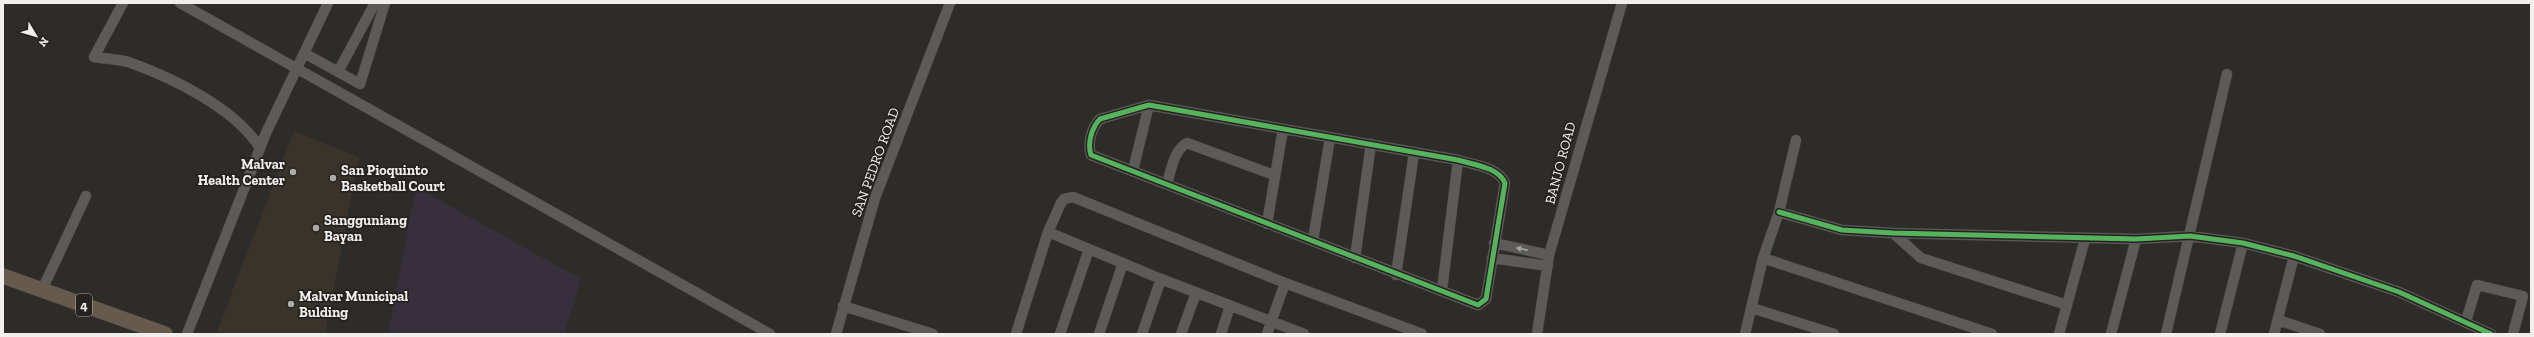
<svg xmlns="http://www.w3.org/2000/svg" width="2534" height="337" font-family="'Zilla Slab',serif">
	<rect width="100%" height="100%" fill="#2e2c29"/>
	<path fill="#39332b" d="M294,131L359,157L325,334H225L217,331Z"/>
	<path fill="#382f3c" d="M416,187L581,279L564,334H388Z"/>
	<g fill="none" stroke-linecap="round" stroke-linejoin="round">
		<defs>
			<path id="minor" d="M123,3L94,57C106,59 120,59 131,63C173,78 236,109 260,148
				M180,3L770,334
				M304,53L360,84L385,3
				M338,72L375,3
				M1149,105L1458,160C1474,165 1498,167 1505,183L1486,299L1478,305L1091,155C1087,143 1092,127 1100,119Z
				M1133,170L1149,105
				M1167,184C1171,170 1174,150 1187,143L1274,175
				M1779,212L1842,230L1893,233L2136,239L2190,236L2243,243L2294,256L2399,292L2491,334
				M1267,224L1283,129
				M1048,232L1161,279L1304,334
				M1893,233L1921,258L2067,305
				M1313,240L1330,138
				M1494,243L1549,255
				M1355,258L1371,144
				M1492,258L1548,266
				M1763,258L1992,334
				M1396,275L1414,153
				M42,290L86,196
				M1442,290L1458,160
				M843,306L933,334
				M1752,308L1834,334
				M2278,320L2320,334
				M2466,321L2477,285L2523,296L2513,334
				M187,334L266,133L328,3
				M836,334L875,198L950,3
				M1016,334L1048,232L1061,203L1064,199L1073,197L1285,283L1422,334
				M1060,334L1089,249
				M1099,334L1123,263
				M1142,334L1161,279
				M1181,334L1196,293
				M1221,334L1230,306
				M1267,334L1285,283
				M1537,334L1549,255L1622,3
				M1745,334L1763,258L1779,212L1796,140
				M2059,334L2085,239
				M2111,334L2136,239
				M2166,334L2227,74
				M2220,334L2243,243
				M2274,334L2294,256"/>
			<path id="highway" d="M3,276L165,334"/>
		</defs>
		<use href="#minor" stroke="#4a4947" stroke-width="11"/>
		<use href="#highway" stroke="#4a4947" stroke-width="16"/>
		<use href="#minor" stroke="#5c5b5a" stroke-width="10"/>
		<use href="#highway" stroke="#655a4b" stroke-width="15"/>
		<defs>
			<path id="cycleway" d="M1149,105L1458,160C1474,165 1498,167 1505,183L1486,299L1478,305L1091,155C1087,143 1092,127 1100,119Z
				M1779,212L1842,230L1893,233L2136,239L2190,236L2243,243L2294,256L2399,292L2491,334"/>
		</defs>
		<use href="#cycleway" stroke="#25221f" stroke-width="8"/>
		<use href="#cycleway" stroke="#56b35d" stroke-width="5"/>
	</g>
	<defs><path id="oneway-solid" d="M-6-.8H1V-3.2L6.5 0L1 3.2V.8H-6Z"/></defs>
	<use fill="#a6a5a4" href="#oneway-solid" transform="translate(1522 249) rotate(-168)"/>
	<g fill="#adaba8" stroke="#25221f" stroke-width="1.5">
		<circle cx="293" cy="172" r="4"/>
		<circle cx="333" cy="178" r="4"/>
		<circle cx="316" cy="228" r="4"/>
		<circle cx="291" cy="304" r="4"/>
	</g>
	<g text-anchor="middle" stroke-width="3.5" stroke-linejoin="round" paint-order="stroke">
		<rect fill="#25221f" stroke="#b4b2af" stroke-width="1" x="76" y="294" width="16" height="22" rx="3"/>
		<g font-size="13" font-weight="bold" fill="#f1efed">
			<text x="84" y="310">4</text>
		</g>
		<g font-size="14" fill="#f1efed" stroke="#25221f">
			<text transform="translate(875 162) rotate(-70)" y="5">SAN PEDRO ROAD</text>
			<text transform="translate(1560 163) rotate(-75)" y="5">BANJO ROAD</text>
		</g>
		<g font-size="14" font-weight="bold" fill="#f1efed" stroke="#25221f" text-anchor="start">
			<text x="285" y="169" text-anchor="end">Malvar<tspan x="285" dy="16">Health Center</tspan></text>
			<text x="341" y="175">San Pioquinto<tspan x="341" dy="16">Basketball Court</tspan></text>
			<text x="324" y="225">Sangguniang<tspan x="324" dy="16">Bayan</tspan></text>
			<text x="299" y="301">Malvar Municipal<tspan x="299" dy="16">Bulding</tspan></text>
		</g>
	</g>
	<rect width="2534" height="337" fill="none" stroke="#f1efed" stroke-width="8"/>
	<g transform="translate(36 36) rotate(128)" stroke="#25221f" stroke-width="3" paint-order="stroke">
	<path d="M0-3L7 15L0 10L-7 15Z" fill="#f1efed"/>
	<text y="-6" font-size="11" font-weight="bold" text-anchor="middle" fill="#f1efed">N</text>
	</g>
</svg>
